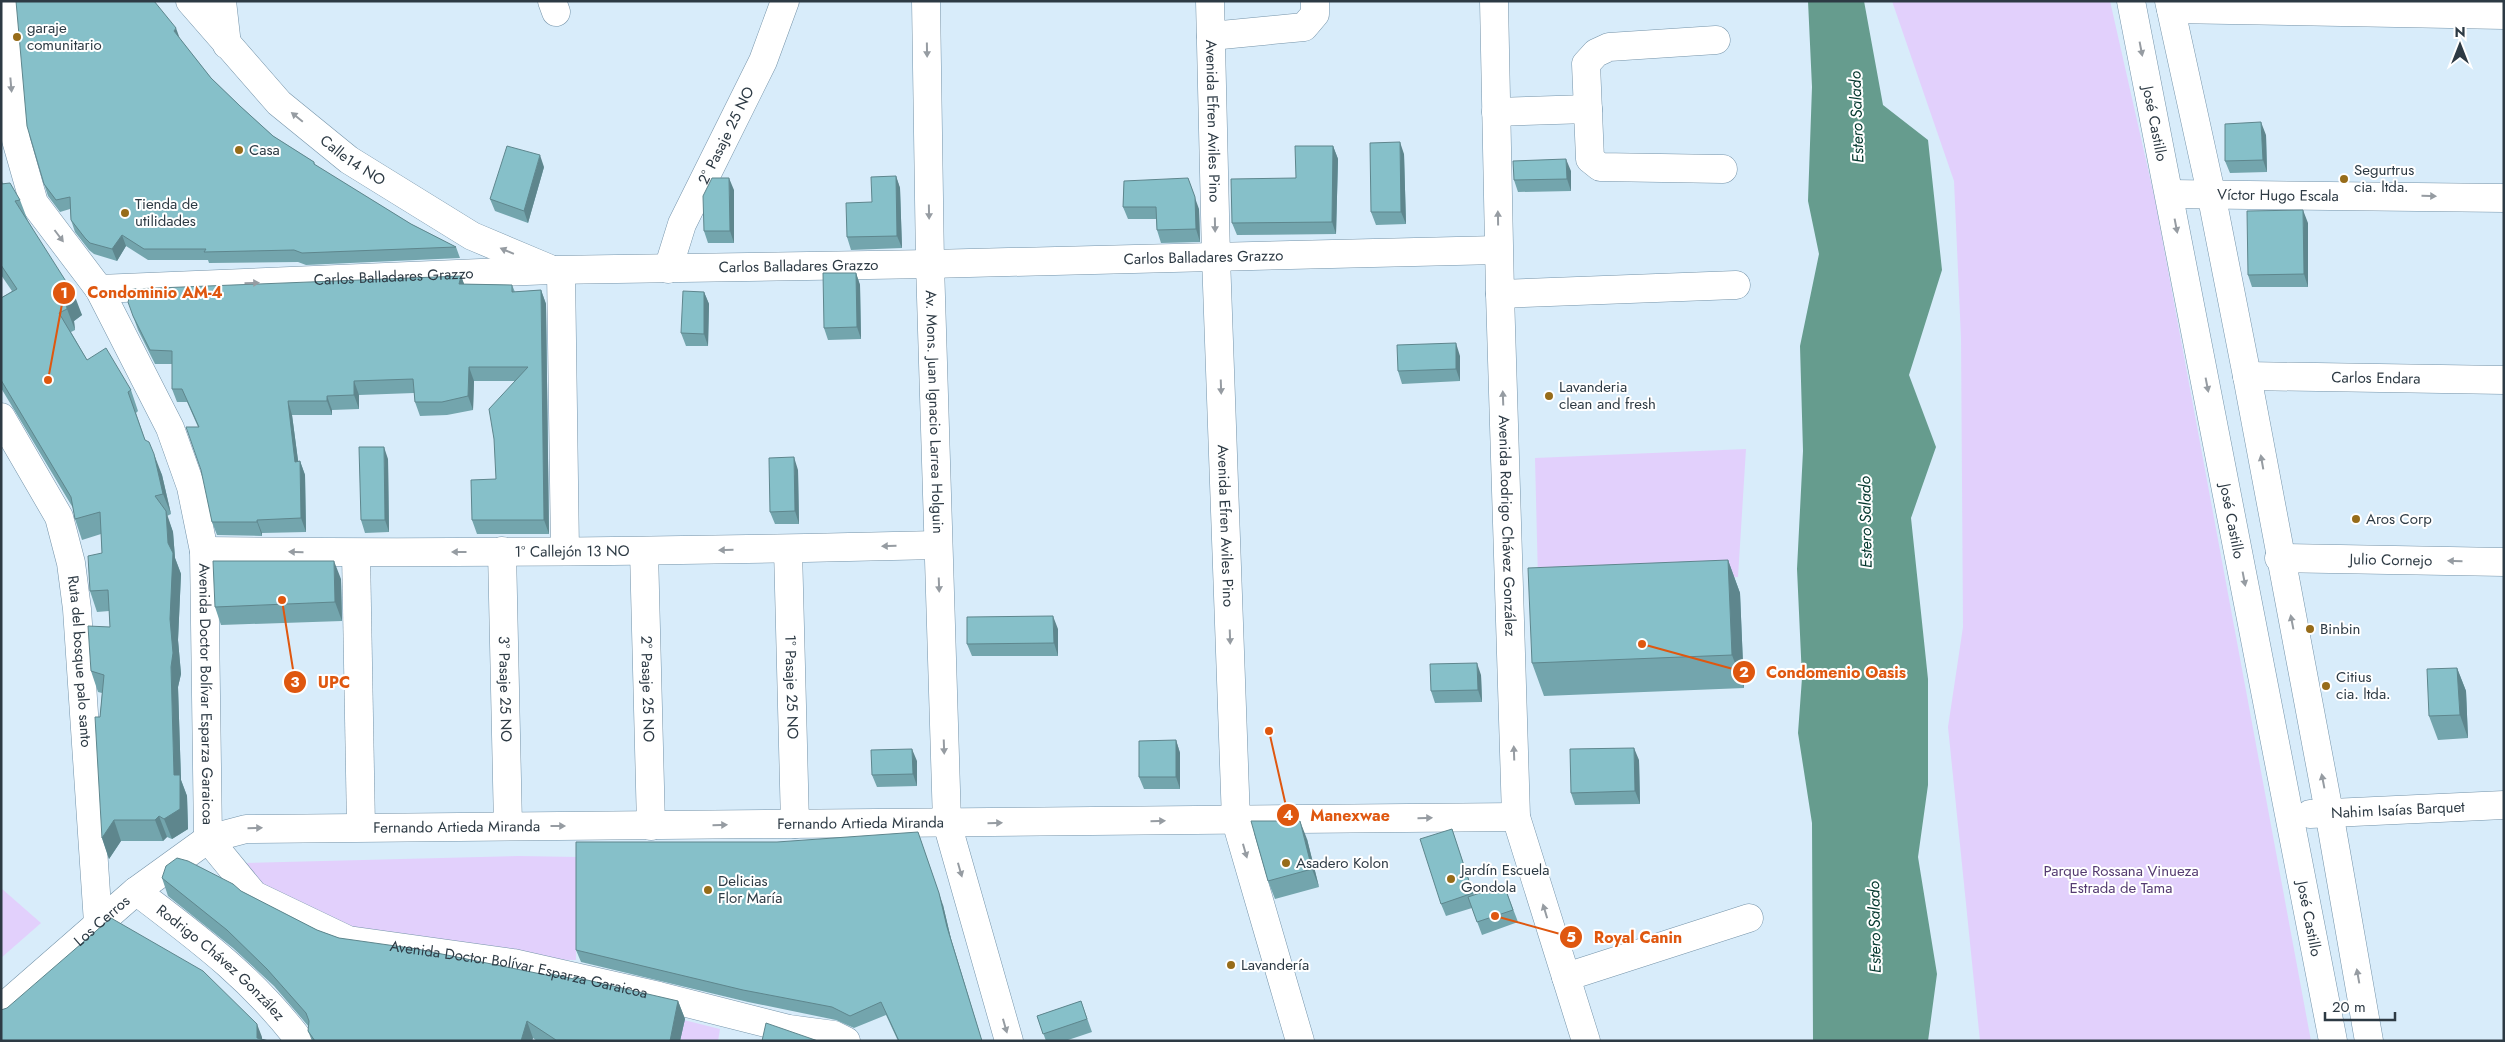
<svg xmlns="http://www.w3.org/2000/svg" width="2505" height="1042" font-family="Jost,sans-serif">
	<rect width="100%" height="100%" fill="#d8ecfa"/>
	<path fill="#e2d0fc" d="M1892,1H2110L2155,200L2311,1041H1980L1948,727L1963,627L1961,338L1954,181Z
		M1746,449L1738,577L1538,580L1535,458Z
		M519,856L577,857L576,960L519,959L350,935L256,888L244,863Z
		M1,888L41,923L1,958Z
		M684,1020L720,1029L718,1041H680Z"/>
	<path fill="#669c8e" d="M1808,1H1864L1883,105L1928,140L1942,270L1909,375L1936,447L1911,518L1928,679V785L1918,857L1937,974L1928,1041H1813L1812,823L1798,733L1802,678L1797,569L1803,451L1800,346L1819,254L1808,201L1812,87Z"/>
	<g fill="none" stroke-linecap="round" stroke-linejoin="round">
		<defs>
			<g id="minor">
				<path id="s1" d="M3,1L16,140L34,203L99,289L170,428L191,487L204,551L208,839L254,895L348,940L513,963L659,996L789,1029L834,1035L846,1041"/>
				<path id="s2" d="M190,1L279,103L349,160L472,236L548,268"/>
				<path d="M222,1L227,45"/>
				<path d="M552,1L556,12"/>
				<path id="s3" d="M926,1L930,264L947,823L1009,1041"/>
				<path id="s4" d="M1210,1L1216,257L1236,821L1300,1041"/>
				<path id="s5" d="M1494,1L1500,294L1516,817L1586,1041"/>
				<path id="s6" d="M2131,1L2333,1041"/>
				<path d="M2169,1L2211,193L2247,376L2329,812L2369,1041"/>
				<path d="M2171,9L2504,15"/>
				<path d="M1211,36L1304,27L1315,14V1"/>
				<path d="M1716,40L1609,47L1596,53L1586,64L1590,159L1600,167L1723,169"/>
				<path d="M1496,112L1588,109"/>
				<path id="s7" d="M2170,194L2504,198"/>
				<path id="s8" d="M668,269L682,224L763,61L785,1"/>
				<path d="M561,271L565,551"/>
				<path id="s9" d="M99,289L552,270L930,264L1498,250"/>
				<path d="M1500,294L1736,285"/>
				<path id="s10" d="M2247,376L2504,380"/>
				<path id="s11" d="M1,417L59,517L71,563L77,609L98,923"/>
				<path id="s12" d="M788,549L795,824"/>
				<path id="s13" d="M204,551C449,554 693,551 938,545"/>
				<path id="s14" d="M502,551L508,826"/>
				<path id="s15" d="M644,551L651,826"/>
				<path d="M356,553L361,827"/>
				<path id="s16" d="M2279,558L2504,562"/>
				<path id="s17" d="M2310,814L2504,805"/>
				<path id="s18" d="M136,891C199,939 251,977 300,1041"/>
				<path d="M1566,977L1749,918"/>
				<path id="s19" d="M1,1009L136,891L208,839L246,829L1516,817"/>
			</g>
		</defs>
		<use href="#minor" stroke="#7493a9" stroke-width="29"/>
		<use href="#minor" stroke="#fff" stroke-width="28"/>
	</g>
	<path fill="#73a5ad" d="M180,39L211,78L240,106L273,136L314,162L315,165L411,224L456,247L460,258L306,265L298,262L209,263L208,260H148L126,246L117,261L94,254L89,250L75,232L71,220L70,209L60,212L48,196L44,184Z
		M2266,135L2267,172L2230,173L2225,161Z
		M1333,146L1338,159L1336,234L1237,235L1232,223L1296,178Z
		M1404,154L1406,224L1376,225L1371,212Z
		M544,167L528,223L495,211L490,199Z
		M1571,171V191L1518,192L1514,180Z
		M896,176L900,188L902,248L851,250L847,237L872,202Z
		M1,178L3,184L20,200L28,221L82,315L74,321L75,330L71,332L87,360L131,390L138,411L136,413L145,440L162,475L171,514L167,516L173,532L175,558L181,574L178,640L181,674L178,687L181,780L187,796L188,829L172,839L167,837L163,841H121L109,859L102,838L100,717L102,693L98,692L91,671L110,627L109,611L97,612L90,591L102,553L101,534L82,540L75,519L73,508L1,388V298L12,291L1,275Z
		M1124,181L1199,209L1200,242L1161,243L1157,230L1156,219H1128L1123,207Z
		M734,190V243H708L704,231Z
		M2308,223V287H2252L2248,275Z
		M856,273L860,285L861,339L828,340L824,328Z
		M461,276L464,284L512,285L515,292L541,290L546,304L549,534H477L472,520L496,479L515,381H474L473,410L447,415L420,416L415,402L414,393L359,395V409L332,410V415H292L298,461H300L305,475L306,532L262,533V536L217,535L212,522L198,427L187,402H177L172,389V364H155L138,330L133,316Z
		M704,292L709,304L708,346H686L681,333Z
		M1460,356V381L1402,384L1398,371Z
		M388,459L389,532L365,533L361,520Z
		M798,470L799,524H775L770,512Z
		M1728,560L1740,593L1744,688L1544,696L1532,663Z
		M341,579L342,621L221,625L215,607Z
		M1058,629V656H972L967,644Z
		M2457,668L2466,691L2468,738L2438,740L2429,716Z
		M1481,675L1482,702L1435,703L1431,691Z
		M1176,740L1180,753V789H1144L1139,777Z
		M1639,760L1640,804L1575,805L1571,793Z
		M917,761V786L877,787L872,775Z
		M1452,829L1474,895L1504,885L1518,922L1482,935L1472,908L1446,916L1441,904Z
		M1307,839L1319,887L1275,899L1268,881Z
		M162,878L241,891L317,930L339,938L551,976L678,1001L685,1019L680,1041H537L533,1038L532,1041H312L308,1031L309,1027L274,986L233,948L168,896Z
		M943,905L951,939L982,1041H898L886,1015L854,1028L836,1020L748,1002L581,962L576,950Z
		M1081,1001L1092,1032L1065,1041H1046L1037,1016Z"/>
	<path fill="#5e868d" d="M176,28L180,39L174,31Z
		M2261,122L2266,135L2267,172L2263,160Z
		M1400,142L1404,154L1406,224L1401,212Z
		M1333,146L1338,159L1336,234L1332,222Z
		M540,155L544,167L528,223L524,211Z
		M1566,159L1571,171V191L1567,179Z
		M896,176L900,188L902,248L897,236Z
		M729,178L734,190V243L730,231Z
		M1188,178L1199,209L1200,242L1196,229Z
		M2303,210L2308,223V287L2304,274Z
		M122,235L126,246L117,261L112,249Z
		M856,273L860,285L861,339L857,327Z
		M461,276L466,289L459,284Z
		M541,290L546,304L549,534L544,520Z
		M704,292L709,304L708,346L704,334Z
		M74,294L82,315L74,321L75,330L67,309L66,300Z
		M1456,343L1460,356V381L1456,369Z
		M469,367L474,381L473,410L468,396Z
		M354,381L359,395V409L354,395Z
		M327,396L332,410V415L327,401Z
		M288,401L292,415L300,475L295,462Z
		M384,447L388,459L389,532L385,520Z
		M154,454L162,475L171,514L163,494Z
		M794,457L798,470L799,524L795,511Z
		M300,461L305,475L306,532L301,518Z
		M166,511L173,532L175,558L181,574L178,640L181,674L178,687L181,780L187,796L188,829L172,839L164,819L174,775L168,543Z
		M257,520L262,533V536L257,522Z
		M1728,560L1740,593L1744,688L1732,655Z
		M334,561L341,579L342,621L335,602Z
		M1053,616L1058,629V656L1054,643Z
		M1477,663L1481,675L1482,702L1478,690Z
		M2457,668L2466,691L2468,738L2460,715Z
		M1176,740L1180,753V789L1176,777Z
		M1634,748L1639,760L1640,804L1635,791Z
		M912,749L917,761V786L913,774Z
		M159,816L167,837L163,841L155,820Z
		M114,820L121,841L109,859L102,838Z
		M1300,821L1307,839L1319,887L1312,869Z
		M918,832L943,905L951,939L982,1041L947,927Z
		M678,1001L685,1019L680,1041H670Z
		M527,1021L533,1038L532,1041H521Z
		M257,1024L262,1037V1041L257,1038Z"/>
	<path fill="#86c0c9" stroke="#5e868d" d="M16,1H154L176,28L174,31L211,78L240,106L273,136L314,162V164L411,224L456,247L302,253L294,250L204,252L206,249H144L122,235L112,249L90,243L85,238L71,220L70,197L56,200L44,184L27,126Z
		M2261,122L2263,160L2225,161V124Z
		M1400,142L1401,212H1371L1370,143Z
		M507,146L540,155L524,211L490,199Z
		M1295,146H1333L1332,222L1232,223L1231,179L1296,178Z
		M1566,159L1567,179L1514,180L1513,161Z
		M896,176L897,236L847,237L846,203L872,202L871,177Z
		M712,178H729L730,231H704L703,196Z
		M1188,178L1195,197L1196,229L1157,230L1156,207H1123L1124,181Z
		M10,183L20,200L15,201L74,294L66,300L67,309L59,313L87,360L106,348L131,390L128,392L145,440L149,442L154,454L163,494L155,496L166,511L168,543L173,553L170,619L173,653L171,667L174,775H180V809L164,819L159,816L155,820H114L102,838L95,717H100L104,675L91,671L88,626L110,627L108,590L90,591L88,556L102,553L100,512L75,519L71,497L1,380V298L17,289L1,265V184Z
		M2303,210L2304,274L2248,275L2247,211Z
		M823,273H856L857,327L824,328Z
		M461,276L459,284L512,285V292L541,290L544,520H472L471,480L496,479L494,439L489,409L528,367H469L468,396L442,402H415L413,379L354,381V395L327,396V401H288L295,462L300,461L301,518L257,520V522H212L201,470L186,427H199L182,389H172V351L150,350L133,316L128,302L132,289Z
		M683,291L704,292V334L681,333Z
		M1456,343V369L1398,371L1397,345Z
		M359,447H384L385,520H361Z
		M794,457L795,511L770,512L769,458Z
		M1728,560L1732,655L1532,663L1528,568Z
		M213,561H334L335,602L215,607Z
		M1053,616L1054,643L967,644V617Z
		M1477,663L1478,690L1431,691L1430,664Z
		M2457,668L2460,715L2429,716L2427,669Z
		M1176,740V777H1139V741Z
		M1634,748L1635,791L1571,793L1570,749Z
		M912,749L913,774L872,775L871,750Z
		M1251,821H1300L1312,869L1268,881Z
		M1452,829L1473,893L1441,904L1420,839Z
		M918,832L939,893L947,927L982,1041H899L881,1002L850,1016L832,1007L743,990L576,950V842H777Z
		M177,858L188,861L233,884L241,891L317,930L339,938L417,949L551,976V974L574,979V977L678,1001L670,1041L556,1040L527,1021L521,1041H315L308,1031L309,1021L306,1013L267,969L227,930L162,878L166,866Z
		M1504,885L1513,910L1477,922L1468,897Z
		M111,918L203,971L257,1024V1038L269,1041H1V1010L7,1008Z
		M1081,1001L1087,1019L1043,1034L1037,1016Z
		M766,1023L818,1041H762Z"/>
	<defs><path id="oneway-solid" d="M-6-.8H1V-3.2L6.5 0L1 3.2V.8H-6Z" transform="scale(1.25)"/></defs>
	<g fill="#969ca2">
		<use href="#oneway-solid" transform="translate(2141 49) rotate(79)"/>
		<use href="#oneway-solid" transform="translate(927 50) rotate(89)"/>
		<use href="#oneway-solid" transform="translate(11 85) rotate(85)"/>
		<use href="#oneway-solid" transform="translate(297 117) rotate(-141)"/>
		<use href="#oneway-solid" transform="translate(2429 196) rotate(1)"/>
		<use href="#oneway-solid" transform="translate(929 212) rotate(89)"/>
		<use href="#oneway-solid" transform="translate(1498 218) rotate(-91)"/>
		<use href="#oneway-solid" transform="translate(1215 225) rotate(89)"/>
		<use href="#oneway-solid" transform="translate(2176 226) rotate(79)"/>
		<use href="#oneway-solid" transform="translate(59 236) rotate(53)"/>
		<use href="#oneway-solid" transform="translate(507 251) rotate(-157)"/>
		<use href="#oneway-solid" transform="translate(252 283) rotate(-2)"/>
		<use href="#oneway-solid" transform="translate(2207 385) rotate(79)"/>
		<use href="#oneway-solid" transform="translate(1221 387) rotate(88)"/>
		<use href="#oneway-solid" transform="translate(1503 398) rotate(-92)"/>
		<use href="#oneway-solid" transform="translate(2262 462) rotate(-100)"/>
		<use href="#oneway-solid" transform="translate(889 546) rotate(179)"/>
		<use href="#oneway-solid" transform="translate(726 550) rotate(179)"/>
		<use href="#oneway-solid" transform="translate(296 552) rotate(-179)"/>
		<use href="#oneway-solid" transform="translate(459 552) rotate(180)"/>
		<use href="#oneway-solid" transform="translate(2455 561) rotate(-179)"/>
		<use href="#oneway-solid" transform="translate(2244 579) rotate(79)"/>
		<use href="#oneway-solid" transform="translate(939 585) rotate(88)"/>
		<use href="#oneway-solid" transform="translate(2292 622) rotate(-101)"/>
		<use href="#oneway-solid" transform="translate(1230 637) rotate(88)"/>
		<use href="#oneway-solid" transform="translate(944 747) rotate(88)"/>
		<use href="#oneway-solid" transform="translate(1514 753) rotate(-92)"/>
		<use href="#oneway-solid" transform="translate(2323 781) rotate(-101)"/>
		<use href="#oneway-solid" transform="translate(1425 818) rotate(-1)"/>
		<use href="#oneway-solid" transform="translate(1158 821) rotate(-1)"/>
		<use href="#oneway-solid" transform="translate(995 823) rotate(-1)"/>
		<use href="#oneway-solid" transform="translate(720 825) rotate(-1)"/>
		<use href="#oneway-solid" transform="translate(558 826)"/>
		<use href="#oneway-solid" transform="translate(255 828) rotate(-1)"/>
		<use href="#oneway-solid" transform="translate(1245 851) rotate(74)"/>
		<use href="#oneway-solid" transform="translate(960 870) rotate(74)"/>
		<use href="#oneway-solid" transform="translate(1545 911) rotate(-107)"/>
		<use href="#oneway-solid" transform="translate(2358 976) rotate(-100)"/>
		<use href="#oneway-solid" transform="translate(1005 1026) rotate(74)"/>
	</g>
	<g fill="#976c19" stroke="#fff" stroke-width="2">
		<circle cx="17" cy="37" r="5"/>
		<circle cx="239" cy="150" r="5"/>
		<circle cx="2344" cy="179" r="5"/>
		<circle cx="125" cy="213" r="5"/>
		<circle cx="1549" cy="396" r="5"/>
		<circle cx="2356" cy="519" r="5"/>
		<circle cx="2310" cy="629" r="5"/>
		<circle cx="2326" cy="686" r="5"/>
		<circle cx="1286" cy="863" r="5"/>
		<circle cx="1451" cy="879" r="5"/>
		<circle cx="708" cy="890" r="5"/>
		<circle cx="1231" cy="965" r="5"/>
	</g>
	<g text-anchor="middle" stroke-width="4" stroke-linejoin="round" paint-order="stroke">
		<g font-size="15" fill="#2d3a44" stroke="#fff" text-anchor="start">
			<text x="27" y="33">garaje<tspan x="27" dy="17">comunitario</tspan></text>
			<text x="249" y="155">Casa</text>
			<text x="2354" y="175">Segurtrus<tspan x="2354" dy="17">cia. ltda.</tspan></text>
			<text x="135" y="209">Tienda de<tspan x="135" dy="17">utilidades</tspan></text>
			<text x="1559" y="392">Lavanderia<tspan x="1559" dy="17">clean and fresh</tspan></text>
			<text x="2366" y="524">Aros Corp</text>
			<text x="2320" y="634">Binbin</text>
			<text x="2336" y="682">Citius<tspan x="2336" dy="17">cia. ltda.</tspan></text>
			<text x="1296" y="868">Asadero Kolon</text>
			<text x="1461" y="875">Jardín Escuela<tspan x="1461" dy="17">Gondola</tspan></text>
			<text x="718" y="886">Delicias<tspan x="718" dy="17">Flor María</tspan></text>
			<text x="1241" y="970">Lavandería</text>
		</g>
		<g font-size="15" fill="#2d3a44" stroke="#fff">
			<text dy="5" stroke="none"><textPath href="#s4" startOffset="120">Avenida Efren Aviles Pino</textPath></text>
			<text dy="5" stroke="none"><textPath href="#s6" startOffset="125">José Castillo</textPath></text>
			<text dy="5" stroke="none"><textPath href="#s8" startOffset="146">2° Pasaje 25 NO</textPath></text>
			<text dy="5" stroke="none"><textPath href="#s2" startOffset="229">Calle14 NO</textPath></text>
			<text dy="5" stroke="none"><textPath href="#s7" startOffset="108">Víctor Hugo Escala</textPath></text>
			<text dy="5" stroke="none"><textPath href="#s9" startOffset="1105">Carlos Balladares Grazzo</textPath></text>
			<text dy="5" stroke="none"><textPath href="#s9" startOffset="700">Carlos Balladares Grazzo</textPath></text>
			<text dy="5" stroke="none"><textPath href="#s9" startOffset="295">Carlos Balladares Grazzo</textPath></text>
			<text dy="5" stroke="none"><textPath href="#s10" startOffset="129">Carlos Endara</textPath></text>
			<text dy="5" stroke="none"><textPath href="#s3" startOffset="411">Av. Mons. Juan Ignacio Larrea Holguin</textPath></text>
			<text dy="5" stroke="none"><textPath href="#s6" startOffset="530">José Castillo</textPath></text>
			<text dy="5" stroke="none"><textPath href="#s4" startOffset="525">Avenida Efren Aviles Pino</textPath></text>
			<text dy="5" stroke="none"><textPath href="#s5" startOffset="525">Avenida Rodrigo Chávez González</textPath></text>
			<text dy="5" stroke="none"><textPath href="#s13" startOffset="368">1° Callejón 13 NO</textPath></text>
			<text dy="5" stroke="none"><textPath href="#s16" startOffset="112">Julio Cornejo</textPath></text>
			<text dy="5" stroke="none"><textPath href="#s11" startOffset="262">Ruta del bosque palo santo</textPath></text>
			<text dy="5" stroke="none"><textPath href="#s12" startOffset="138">1° Pasaje 25 NO</textPath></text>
			<text dy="5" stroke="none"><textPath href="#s14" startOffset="138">3° Pasaje 25 NO</textPath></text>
			<text dy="5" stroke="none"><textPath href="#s15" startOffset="138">2° Pasaje 25 NO</textPath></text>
			<text dy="5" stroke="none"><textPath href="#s1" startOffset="740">Avenida Doctor Bolívar Esparza Garaicoa</textPath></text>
			<text dy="5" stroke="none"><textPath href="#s17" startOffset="88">Nahim Isaías Barquet</textPath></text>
			<text dy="5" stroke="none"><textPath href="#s19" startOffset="922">Fernando Artieda Miranda</textPath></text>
			<text dy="5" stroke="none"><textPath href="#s19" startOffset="518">Fernando Artieda Miranda</textPath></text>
			<text dy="5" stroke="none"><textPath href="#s6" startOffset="935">José Castillo</textPath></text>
			<text dy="5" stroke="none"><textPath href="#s19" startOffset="134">Los Cerros</textPath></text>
			<text dy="5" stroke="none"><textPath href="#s18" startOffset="111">Rodrigo Chávez González</textPath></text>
			<text dy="5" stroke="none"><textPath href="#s1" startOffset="1235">Avenida Doctor Bolívar Esparza Garaicoa</textPath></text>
		</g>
		<g font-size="15" fill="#543b71" stroke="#fff">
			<text x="2121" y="876">Parque Rossana Vinueza<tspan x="2121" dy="17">Estrada de Tama</tspan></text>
		</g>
		<g font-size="16" font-style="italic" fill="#04382e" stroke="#fff">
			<text transform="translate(1856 117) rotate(-92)" y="6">Estero Salado</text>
			<text transform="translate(1865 522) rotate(-91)" y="6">Estero Salado</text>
			<text transform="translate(1874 927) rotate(-91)" y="6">Estero Salado</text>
		</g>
	</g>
	<path fill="none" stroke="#df570f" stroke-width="2" d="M48 380L64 293M1642 644L1744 672M282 600L295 682M1269 731L1288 815M1495 916L1571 937"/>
	<g fill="#df570f" stroke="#fff" stroke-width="2">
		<circle cx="48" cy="380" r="5"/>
		<circle cx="1642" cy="644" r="5"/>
		<circle cx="282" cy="600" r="5"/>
		<circle cx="1269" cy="731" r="5"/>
		<circle cx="1495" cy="916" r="5"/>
		<circle cx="64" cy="293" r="12"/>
		<circle cx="1744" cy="672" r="12"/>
		<circle cx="295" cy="682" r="12"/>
		<circle cx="1288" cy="815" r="12"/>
		<circle cx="1571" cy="937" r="12"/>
	</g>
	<g font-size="15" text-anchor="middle" font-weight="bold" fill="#fff">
		<text x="64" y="298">1</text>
		<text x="1744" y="677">2</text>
		<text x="295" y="687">3</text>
		<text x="1288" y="820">4</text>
		<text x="1571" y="942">5</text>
	</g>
	<g font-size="16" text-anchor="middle" font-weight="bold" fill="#df570f" stroke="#fff" stroke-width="4" stroke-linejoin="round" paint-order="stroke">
		<text x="155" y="298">Condominio AM-4</text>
		<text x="1836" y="678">Condomenio Oasis</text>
		<text x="334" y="688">UPC</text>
		<text x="1350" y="821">Manexwae</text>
		<text x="1638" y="943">Royal Canin</text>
	</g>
	<rect width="2505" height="1042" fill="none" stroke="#2d3a44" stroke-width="5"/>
	<g transform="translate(2460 45)" stroke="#ffffff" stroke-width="4" paint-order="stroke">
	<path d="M0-4L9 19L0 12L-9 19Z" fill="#2d3a44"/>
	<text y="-8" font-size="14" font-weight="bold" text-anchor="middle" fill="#2d3a44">N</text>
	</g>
	<path d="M2325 1012v8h70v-8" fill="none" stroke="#2d3a44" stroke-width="2.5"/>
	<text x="2332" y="1012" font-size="15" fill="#2d3a44" stroke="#ffffff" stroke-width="4" paint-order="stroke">20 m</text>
</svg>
